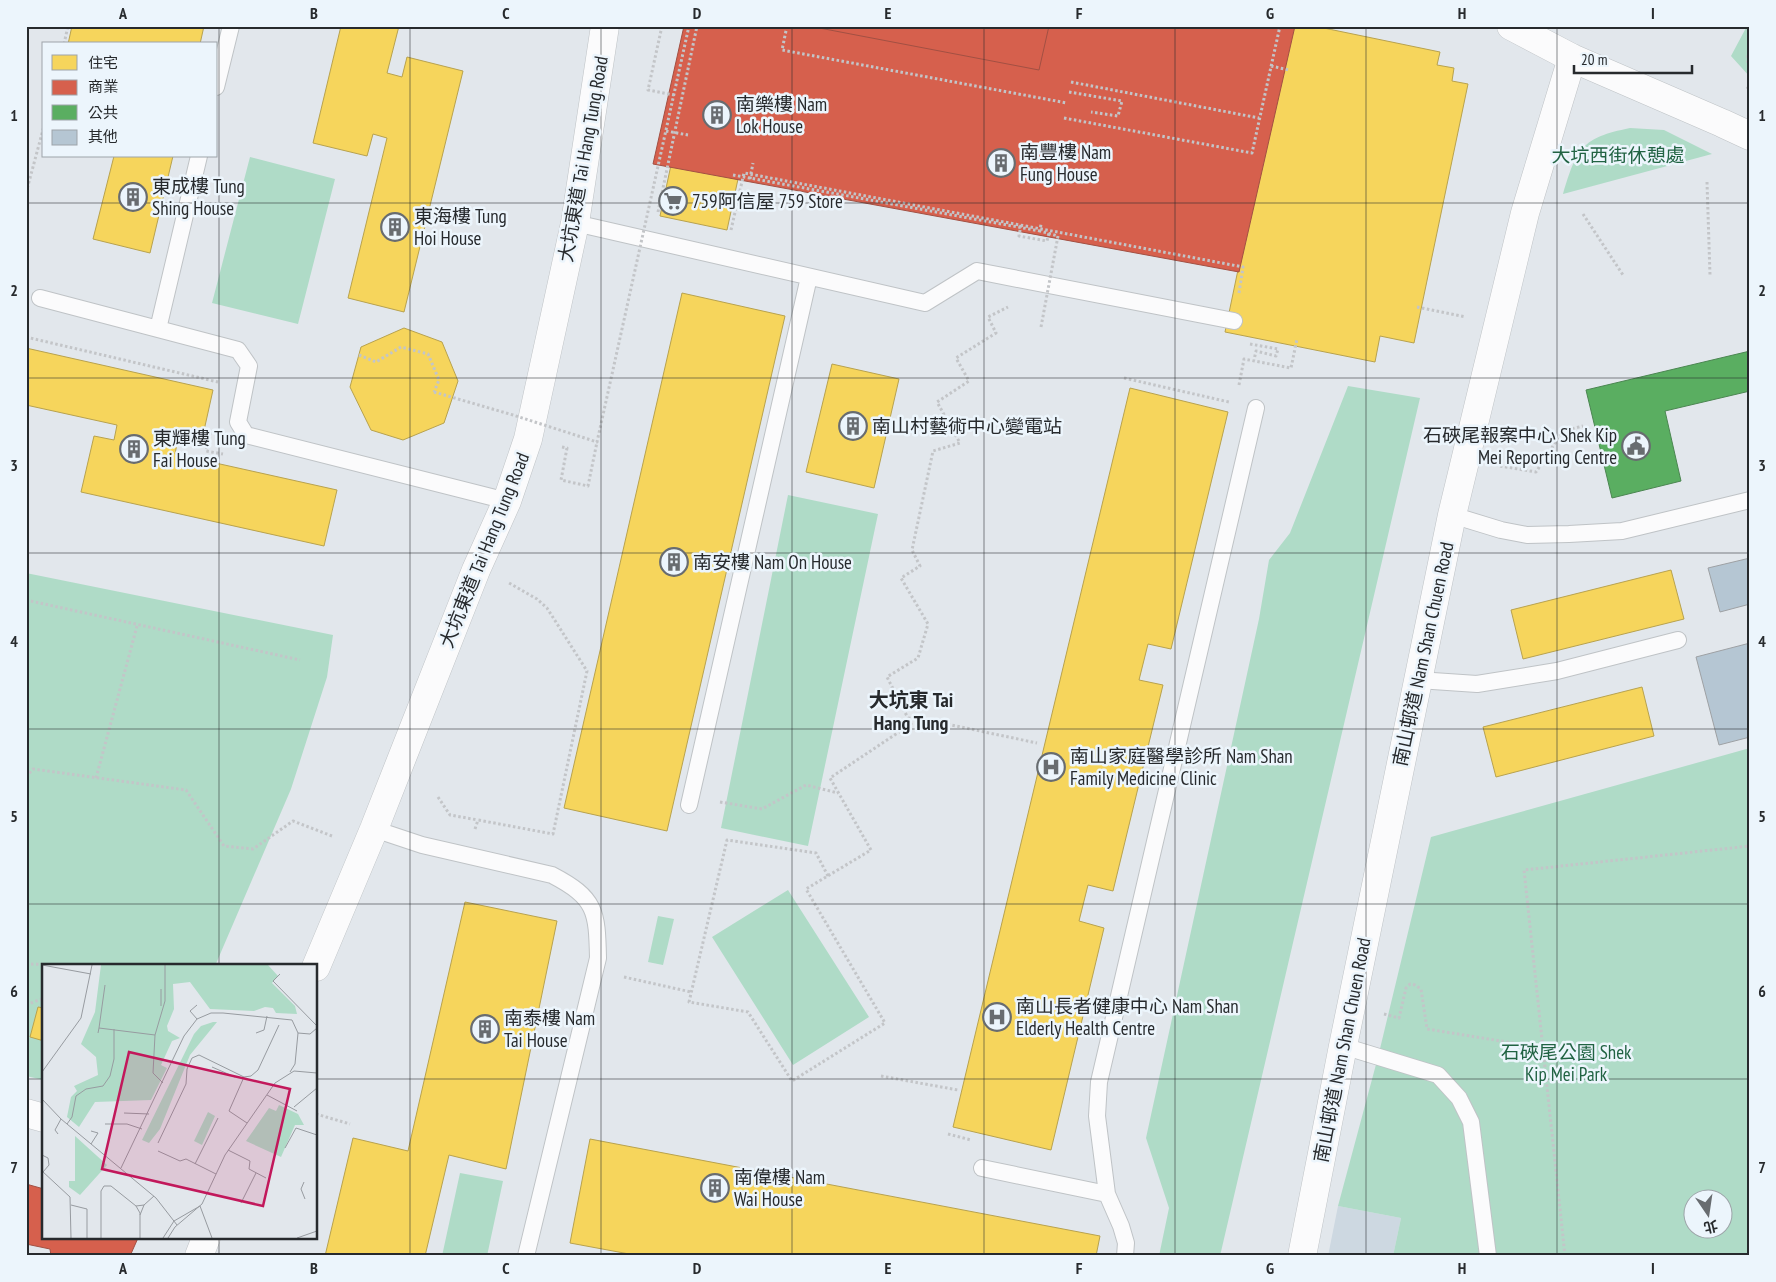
<svg xmlns="http://www.w3.org/2000/svg" width="1776" height="1282" font-family="'PT Sans Narrow','Noto Sans TC',sans-serif">
	<rect width="100%" height="100%" fill="#e2e7ec"/>
	<path fill="#cdd8e1" d="M1338,1206L1401,1218L1393,1256H1328Z"/>
	<path fill="#afdbc7" fill-rule="evenodd" d="M1747,26H1750V77L1731,56Z
		M1630,128L1664,130L1712,154L1563,194C1577,148 1581,138 1630,128Z
		M250,157L335,179L298,324L212,303Z
		M1348,386L1420,398L1220,1256H1159L1169,1208L1146,1138L1259,619L1269,560L1290,533Z
		M788,495L878,514L808,846L721,828Z
		M26,573L333,635L327,677L291,789L215,966H44V1080L26,1076Z
		M1750,748V1256H1393L1401,1218L1338,1206L1378,1057L1431,837ZM1694,1200H1724V1230H1694Z
		M788,890L869,1017L793,1065L712,937Z
		M658,916L674,919L663,965L648,962Z
		M460,1173L503,1181L487,1256H442Z"/>
	<path fill="#f6d55c" stroke="#b8a24e" d="M72,26H204L200,44H68Z
		M341,26H399L387,73L402,77L407,57L463,71L404,312L348,298L387,138L373,134L367,156L313,143Z
		M701,26H771L727,230L660,216Z
		M1289,26H1314L1440,52L1437,65L1454,68L1452,81L1468,84L1414,343L1380,336L1375,362L1225,332Z
		M763,65L1261,160L1240,261L741,166Z
		M114,156H173L150,253L93,239Z
		M682,293L785,316L667,831L564,808Z
		M404,328L442,342L458,381L444,423L403,440L371,430L350,387L361,347Z
		M26,348L213,390L201,444L178,439L175,454L337,490L324,546L81,492L94,436L114,440L117,425L26,405Z
		M832,364L899,379L874,488L806,472Z
		M1130,388L1228,412L1171,649L1148,644L1139,680L1163,685L1113,891L1088,885L1079,921L1104,928L1051,1150L953,1127Z
		M1671,570L1684,619L1523,659L1511,610Z
		M1642,687L1654,736L1496,777L1483,727Z
		M465,902L557,921L506,1169L449,1155L425,1256H325L353,1138L408,1151Z
		M38,1007L44,1008V1041L30,1037Z
		M590,1139L1100,1236L1096,1256H640L570,1243Z"/>
	<path fill="#d6604d" stroke="#a25043" d="M684,26H1295L1239,272L653,164Z
		M809,26H1049L1039,70Z
		M26,1184L44,1189V1238H138L130,1256H51L50,1249L26,1244Z"/>
	<path fill="#5aae61" stroke="#4b8651" d="M1750,351V391L1665,411L1681,481L1612,498L1586,390Z"/>
	<path fill="#b5c6d3" stroke="#9ea1a4" d="M1750,558V604L1720,612L1708,568Z
		M1750,643V737L1719,745L1696,657Z"/>
	<g fill="none" stroke-linecap="round" stroke-linejoin="round">
		<defs>
			<path id="service" d="M216,87L231,26
				M575,223L925,303L977,271L1234,321
				M40,298L238,350L249,366L238,422L246,435L507,501
				M158,329L199,156
				M1452,515L1501,530L1527,535L1569,534L1622,531L1750,500
				M1418,680L1477,684L1557,671L1678,640
				M689,805L809,277
				M374,829L422,845L552,875C596,898 597,911 598,958L526,1256
				M1343,1046L1438,1075L1459,1098L1471,1122L1488,1256
				M982,1168L1107,1194
				M1125,1256L1126,1243L1121,1226L1107,1194L1097,1116L1099,1082L1256,408"/>
			<path id="minor" d="M1511,26L1572,58L1722,123L1750,136
				M1302,1256L1343,1046L1452,515L1525,213L1572,58"/>
			<path id="tertiary" d="M316,967L374,829L476,570L507,501L528,439L575,223L605,26
				M26,1113L44,1118
				M199,1256L206,1238"/>
		</defs>
		<use href="#service" stroke="#bfc3c6" stroke-width="18"/>
		<use href="#minor" stroke="#bfc3c6" stroke-width="29"/>
		<use href="#tertiary" stroke="#bfc3c6" stroke-width="29"/>
		<path stroke="#c3c5c8" stroke-width="3" stroke-dasharray="2.5 2.5" stroke-linecap="butt" d="M662,26L648,90L674,95
			M787,26L782,50L1067,103
			M1330,29L1331,26
			M64,44L68,26
			M1750,51L1747,58L1750,73
			M1271,66L1289,70
			M1071,82L1259,118
			M1747,89L1750,85
			M1069,92L1122,101L1118,116L1091,112
			M1064,118L1252,153L1280,26
			M1707,182L1710,275
			M26,193L44,126
			M658,212L697,26
			M1583,214L1623,275
			M1021,225L1019,236L1047,241L1049,233
			M731,230L744,173L1243,267L1239,293
			M1417,307L1466,317
			M26,337L218,382
			M1250,344L1278,349L1276,356L1256,351L1254,360
			M359,355L376,362L401,347L428,354L439,380L434,392
			M1124,378L1229,402
			M1239,385L1244,359L1291,368L1297,339
			M211,432L206,451L223,454
			M562,447L567,448L561,480L588,486L597,442
			M1500,466L1536,472L1563,431L1583,426
			M26,600L300,660
			M908,718L937,722L1037,743
			M26,777L33,769L186,790L224,846L253,849L293,821L332,836
			M96,778L137,626
			M438,797L450,815L478,820
			M720,802L762,809L806,785L838,793
			M475,829L478,820L553,834L587,671L547,608L537,599L509,583
			M828,876L816,853L727,840L689,1002L748,1012L792,1081L885,1023L806,889L871,850L830,778L911,724L887,677L918,658L928,624L901,578L920,566L912,550L933,451L960,443L937,402L969,381L956,358L996,333L988,317L1008,307
			M26,964L119,966
			M624,977L691,992
			M26,1005L44,998
			M1384,1014L1399,1018L1406,988L1410,984L1415,985L1421,989L1427,1029L1544,1048
			M881,1076L958,1090
			M316,1114L350,1124
			M948,1134L971,1140
			M1565,1256L1524,870L1750,846
			M1737,1256L1750,1254"/>
		<use href="#service" stroke="#fbfbfc" stroke-width="16"/>
		<use href="#minor" stroke="#fbfbfc" stroke-width="28"/>
		<use href="#tertiary" stroke="#fbfbfc" stroke-width="28"/>
		<path stroke="#c3c5c8" stroke-width="3" stroke-dasharray="2.5 2.5" stroke-linecap="butt" d="M666,131L688,135
			M733,175L1040,231
			M750,179L753,163
			M1041,327L1058,236L1040,231L1041,224
			M434,392L513,415L597,442L689,26"/>
	</g>
	<path fill="none" stroke="#272a2d" stroke-width="1" stroke-opacity="0.55" d="M219,26V966M410,26V1256M601,26V1256M792,26V1256M984,26V1256M1175,26V1256M1366,26V1256M1557,26V1256M26,203H1750M26,378H1750M26,553H1750M26,729H1750M26,904H1750M26,1079H44M316,1079H1750M219,1238V1256"/>
	<defs>
		<symbol id="building-ring" viewBox="-11 -11 22 22"><circle r="9.5" fill="#ecf5fc" stroke="#686c70" stroke-width="1.5"/><path d="M-4-6H4V6H1V3H-1V6H-4ZM-2.5-4.3h1.7v1.8h-1.7ZM.8-4.3h1.7v1.8H.8ZM-2.5-1h1.7V.8h-1.7ZM.8-1h1.7V.8H.8Z" fill="#686c70"/></symbol>
		<symbol id="supermarket-ring" viewBox="-11 -11 22 22"><circle r="9.5" fill="#ecf5fc" stroke="#686c70" stroke-width="1.5"/><path d="M-6-5.5h2.5l.6 2H6L4.5 2H-2.5L-4.4-4H-6ZM-1.5 3.2a1.3 1.3 0 1 0 .1 0ZM3 3.2a1.3 1.3 0 1 0 .1 0Z" fill="#686c70"/></symbol>
		<symbol id="civic-ring" viewBox="-11 -11 22 22"><circle r="9.5" fill="#ecf5fc" stroke="#686c70" stroke-width="1.5"/><path d="M-.6-6.5H3V-4.5H.6V-3L4-1V1h2V6H-6V1h2V-1L-.6-3ZM-1.2 2.5V6h2.4V2.5Z" fill="#686c70"/></symbol>
		<symbol id="hospital-ring" viewBox="-11 -11 22 22"><circle r="9.5" fill="#ecf5fc" stroke="#686c70" stroke-width="1.5"/><path d="M-5-5h3v3.5h4V-5h3V5h-3V1.5h-4V5h-3Z" fill="#686c70"/></symbol>
	</defs>
	<g fill-rule="evenodd">
		<use href="#building-ring" x="701" y="99" width="32" height="32"/>
		<use href="#building-ring" x="985" y="147" width="32" height="32"/>
		<use href="#building-ring" x="117" y="181" width="32" height="32"/>
		<use href="#supermarket-ring" x="657" y="185" width="32" height="32"/>
		<use href="#building-ring" x="379" y="211" width="32" height="32"/>
		<use href="#building-ring" x="837" y="410" width="32" height="32"/>
		<use href="#civic-ring" x="1620" y="430" width="32" height="32"/>
		<use href="#building-ring" x="118" y="433" width="32" height="32"/>
		<use href="#building-ring" x="658" y="546" width="32" height="32"/>
		<use href="#hospital-ring" x="1035" y="751" width="32" height="32"/>
		<use href="#hospital-ring" x="981" y="1001" width="32" height="32"/>
		<use href="#building-ring" x="469" y="1013" width="32" height="32"/>
		<use href="#building-ring" x="699" y="1172" width="32" height="32"/>
	</g>
	<g text-anchor="middle" stroke-width="5" stroke-linejoin="round" paint-order="stroke">
		<g font-size="19" fill="#272a2d" stroke="#ecf5fc" text-anchor="start">
			<text x="736" y="111">南樂樓 Nam<tspan x="736" dy="22">Lok House</tspan></text>
			<text x="1020" y="159">南豐樓 Nam<tspan x="1020" dy="22">Fung House</tspan></text>
			<text x="152" y="193">東成樓 Tung<tspan x="152" dy="22">Shing House</tspan></text>
			<text x="692" y="208">759阿信屋 759 Store</text>
			<text x="414" y="223">東海樓 Tung<tspan x="414" dy="22">Hoi House</tspan></text>
			<text x="872" y="433">南山村藝術中心變電站</text>
			<text x="1617" y="442" text-anchor="end">石硤尾報案中心 Shek Kip<tspan x="1617" dy="22">Mei Reporting Centre</tspan></text>
			<text x="153" y="445">東輝樓 Tung<tspan x="153" dy="22">Fai House</tspan></text>
			<text x="693" y="569">南安樓 Nam On House</text>
			<text x="1070" y="763">南山家庭醫學診所 Nam Shan<tspan x="1070" dy="22">Family Medicine Clinic</tspan></text>
			<text x="1016" y="1013">南山長者健康中心 Nam Shan<tspan x="1016" dy="22">Elderly Health Centre</tspan></text>
			<text x="504" y="1025">南泰樓 Nam<tspan x="504" dy="22">Tai House</tspan></text>
			<text x="734" y="1184">南偉樓 Nam<tspan x="734" dy="22">Wai House</tspan></text>
		</g>
		<g font-size="19" fill="#216343" stroke="#ecf5fc">
			<text x="1618" y="162">大坑西街休憩處</text>
			<text x="1566" y="1059">石硤尾公園 Shek<tspan x="1566" dy="22">Kip Mei Park</tspan></text>
		</g>
		<g font-size="19" fill="#272a2d" stroke="#ecf5fc">
			<text transform="translate(583 159) rotate(-80)" y="7">大坑東道 Tai Hang Tung Road</text>
			<text transform="translate(484 550) rotate(-68)" y="7">大坑東道 Tai Hang Tung Road</text>
			<text transform="translate(1423 654) rotate(-78)" y="7">南山邨道 Nam Shan Chuen Road</text>
			<text transform="translate(1342 1050) rotate(-79)" y="7">南山邨道 Nam Shan Chuen Road</text>
		</g>
		<g font-size="20" font-weight="bold" fill="#272a2d" stroke="#ecf5fc">
			<text x="911" y="707">大坑東 Tai<tspan x="911" dy="23">Hang Tung</tspan></text>
		</g>
	</g>
	<g transform="translate(42 964)">
		<rect width="275" height="275" fill="#e2e7ec"/>
		<path d="M59,1H226L236,12L230,19L253,42L255,50L234,49L231,44L223,43L212,47L168,45L148,18L131,20L132,45L125,62L126,67L138,74L130,77L119,101L125,104L109,136L53,138L37,163L25,153L29,133L35,127L32,122L56,111L54,93L39,80L53,48ZM171,58H175L148,91L118,165L107,179L100,176L152,70L159,62ZM237,141L256,150L262,161H253L239,193L204,177L227,144L234,147ZM166,148L173,152L160,181L152,177ZM33,172L65,201L38,231L27,223V217H33Z" fill="#afdbc7"/>
		<path fill="none" stroke="#979ba0" stroke-width="1" d="M0,1L49,10M238,10L231,17L275,62M155,41L148,47L155,55M119,42V25M57,64L63,21M56,69L57,64L113,71M214,69L222,66L225,52M256,69L268,70L275,64M170,103L193,113M0,108L39,54L50,1M202,113L187,147L205,159M121,119L111,109L113,71L123,37V1M225,131L255,147M0,135L19,155L114,234L135,261M252,143L275,124M82,149L107,150M25,160L30,153L34,132L44,125L61,122L68,112L72,95V65M63,160H85L100,165M49,167L56,169L49,180M16,170L13,166L19,155M116,179L144,120L145,105L150,94L157,91L202,113L209,112L216,106L237,61M243,184L254,164L275,171M186,186L208,197L207,205L224,214M116,187L138,197L144,195L174,210M0,191L6,194L7,201L1,208M153,200L176,154M79,204L142,72L155,55L169,49H181L250,56L256,69L253,100L248,108M0,207L28,233L29,274M262,218L259,225L263,235M199,239L214,209M29,241L45,245V274M94,242L98,249V274M158,242L170,274M98,251L102,241L112,232M59,274V227L62,222H69L94,242L102,241M121,274L132,257L158,242M126,274L133,263L160,240L183,191L233,119L252,107L275,109M255,274L275,267"/>
		<path fill="#c2185b" fill-opacity="0.15" stroke="#c2185b" stroke-width="2.5" d="M87,88L248,125L221,242L60,205Z"/>
		<rect width="275" height="275" fill="none" stroke="#272a2d" stroke-width="2.5"/>
	</g>
	<rect width="1776" height="1282" fill="none" stroke="#ecf5fc" stroke-width="55"/>
	<rect x="42" y="42" width="175" height="115" fill="#ecf5fc" stroke="#9da4a9"/>
	<rect x="52" y="55" width="25" height="15" fill="#f6d55c" stroke="#9da4a9"/>
	<text x="88" y="68" font-size="15" fill="#272a2d">住宅</text>
	<rect x="52" y="80" width="25" height="15" fill="#d6604d" stroke="#9da4a9"/>
	<text x="88" y="92" font-size="15" fill="#272a2d">商業</text>
	<rect x="52" y="105" width="25" height="15" fill="#5aae61" stroke="#9da4a9"/>
	<text x="88" y="118" font-size="15" fill="#272a2d">公共</text>
	<rect x="52" y="130" width="25" height="15" fill="#b5c6d3" stroke="#9da4a9"/>
	<text x="88" y="142" font-size="15" fill="#272a2d">其他</text>
	<g transform="translate(1708 1214) rotate(167)"><circle r="24" fill="#ecf5fc" stroke="#9da4a9"/>
	<path d="M0-4L9 19L0 12L-9 19Z" fill="#686c70"/>
	<text y="-8" font-size="14" font-weight="bold" text-anchor="middle" fill="#272a2d">北</text>
	</g>
	<path d="M1574 65v8h118v-8" fill="none" stroke="#272a2d" stroke-width="2.5"/>
	<text x="1581" y="65" font-size="15" fill="#272a2d" stroke="#ecf5fc" stroke-width="4" paint-order="stroke">20 m</text>
	<rect x="28" y="28" width="1720" height="1226" fill="none" stroke="#272a2d" stroke-width="2"/>
	<g font-size="16" text-anchor="middle" font-weight="bold" fill="#272a2d">
		<text x="123" y="19">A</text>
		<text x="314" y="19">B</text>
		<text x="506" y="19">C</text>
		<text x="697" y="19">D</text>
		<text x="888" y="19">E</text>
		<text x="1079" y="19">F</text>
		<text x="1270" y="19">G</text>
		<text x="1462" y="19">H</text>
		<text x="1653" y="19">I</text>
		<text x="14" y="121">1</text>
		<text x="1762" y="121">1</text>
		<text x="14" y="296">2</text>
		<text x="1762" y="296">2</text>
		<text x="14" y="471">3</text>
		<text x="1762" y="471">3</text>
		<text x="14" y="647">4</text>
		<text x="1762" y="647">4</text>
		<text x="14" y="822">5</text>
		<text x="1762" y="822">5</text>
		<text x="14" y="997">6</text>
		<text x="1762" y="997">6</text>
		<text x="14" y="1173">7</text>
		<text x="1762" y="1173">7</text>
		<text x="123" y="1274">A</text>
		<text x="314" y="1274">B</text>
		<text x="506" y="1274">C</text>
		<text x="697" y="1274">D</text>
		<text x="888" y="1274">E</text>
		<text x="1079" y="1274">F</text>
		<text x="1270" y="1274">G</text>
		<text x="1462" y="1274">H</text>
		<text x="1653" y="1274">I</text>
	</g>
</svg>
